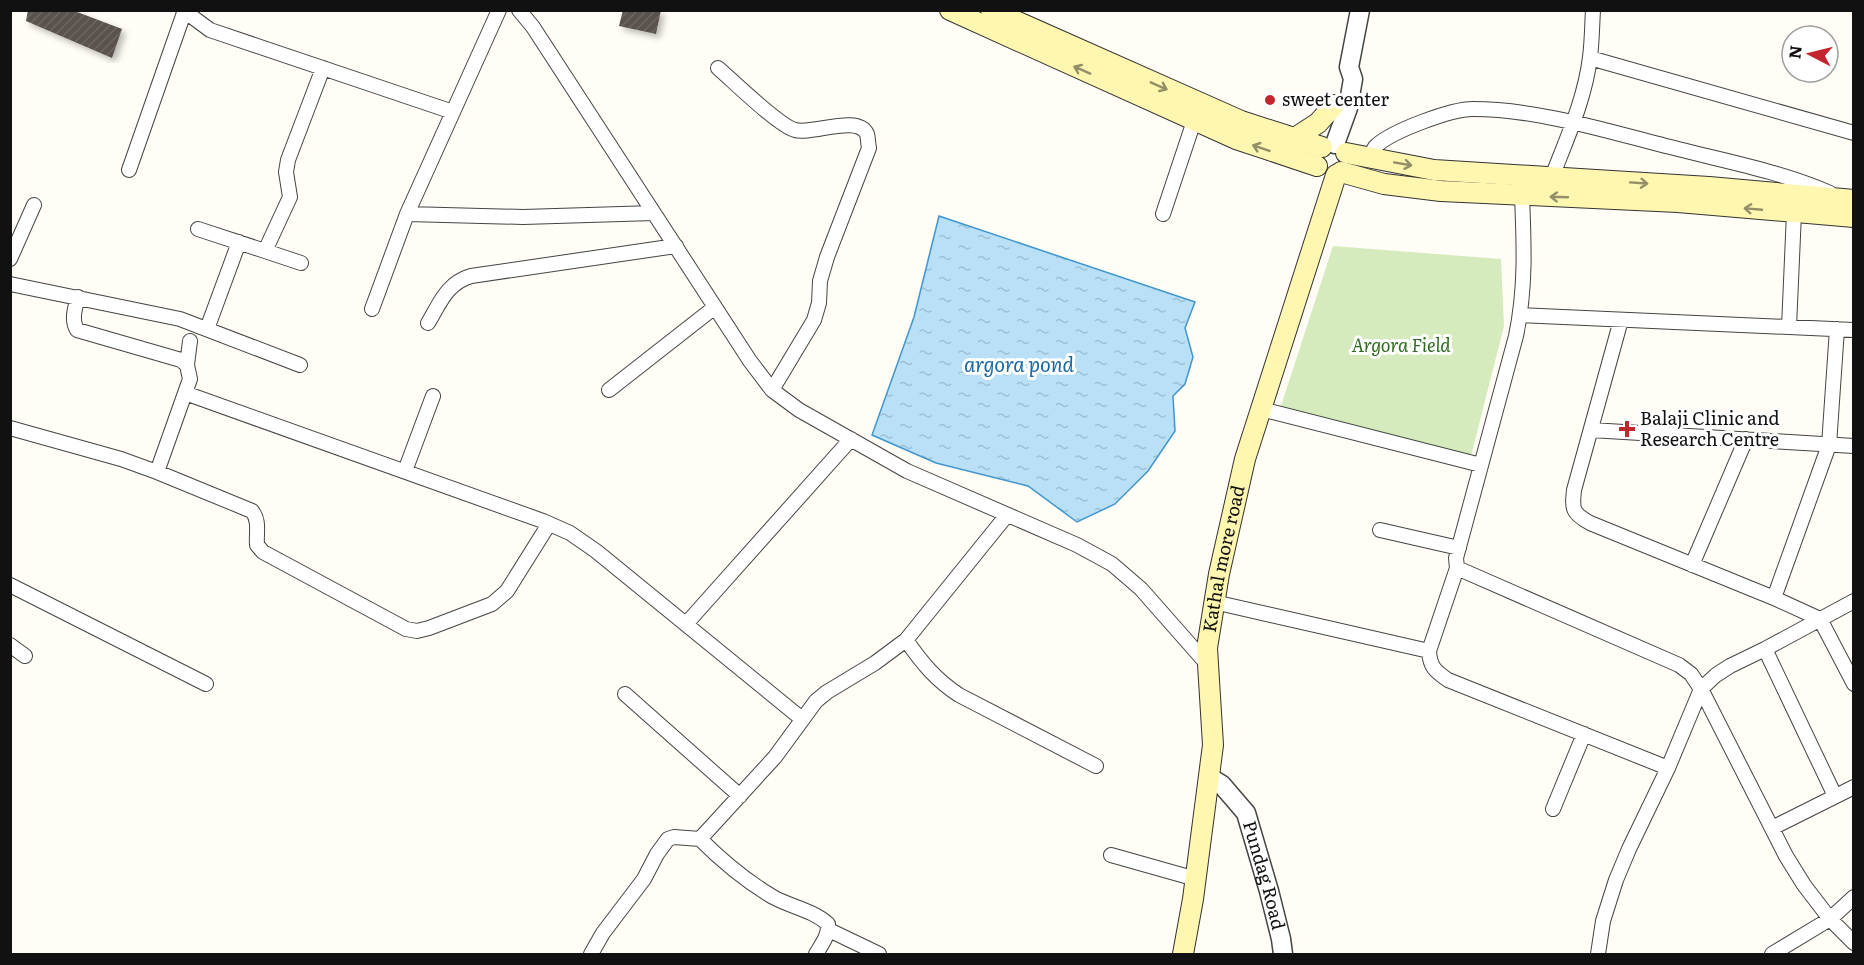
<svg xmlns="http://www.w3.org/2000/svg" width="1864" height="965" font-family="Literata,serif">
	<defs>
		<pattern id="water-ripples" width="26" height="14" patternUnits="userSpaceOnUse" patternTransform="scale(1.5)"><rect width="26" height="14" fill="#b9e0f7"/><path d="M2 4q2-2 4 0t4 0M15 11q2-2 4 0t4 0" fill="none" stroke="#9ebfd3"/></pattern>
		<pattern id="building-hatch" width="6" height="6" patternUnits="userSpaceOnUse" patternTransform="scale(1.5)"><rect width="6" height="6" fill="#5a524d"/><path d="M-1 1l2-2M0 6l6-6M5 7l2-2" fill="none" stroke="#6d6662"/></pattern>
		<filter id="shadow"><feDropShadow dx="4" dy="4" stdDeviation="3" flood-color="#0004"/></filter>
	</defs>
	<rect width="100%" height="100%" fill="#fffdf5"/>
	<path fill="#d5ebbd" d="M1333,246L1501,259L1504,326L1469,464L1280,409Z"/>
	<path fill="url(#water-ripples)" stroke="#3f96cf" stroke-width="1.5" d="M939,216L1195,302L1185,328L1193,357L1185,384L1173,396L1175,431L1148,471L1115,504L1077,522L1028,486L936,463L872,435L914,317Z"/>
	<path fill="url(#building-hatch)" filter="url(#shadow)" d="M28,10H72L122,29L112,58L26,21Z
		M623,10H661L656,34L619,26Z"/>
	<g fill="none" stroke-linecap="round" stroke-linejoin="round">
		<defs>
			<path id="minor" d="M183,10L210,30L453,112
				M519,10L533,27L750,361L772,390L799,410L907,471L1077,545L1112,564L1141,589L1208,665
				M1590,58L1854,133
				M718,68C733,81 779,126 795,130C812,135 858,114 867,134C868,137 868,144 869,148L827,257L820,281L819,303L814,320L772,390
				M1370,158C1372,154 1373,149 1376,146C1392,131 1451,109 1473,109C1540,109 1613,133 1678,149C1729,162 1782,172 1830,193
				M129,170L185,10
				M1552,177C1567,138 1585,99 1590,57C1592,42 1592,26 1593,10
				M1522,196C1524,244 1526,288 1516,336L1456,558L1457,568L1679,665L1691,674L1701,689L1786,856L1804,885L1830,919L1854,943
				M407,214L523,217L654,213
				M1163,214L1194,121
				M198,229L265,251
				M10,259L34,205
				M301,263L265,251L290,197L286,172L288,160L323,68
				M10,284L180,319L300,365
				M78,297C75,308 71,320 77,330L181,360L187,365L190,379L157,472
				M372,309L407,214L499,10
				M1520,315L1854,330
				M1621,320L1574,490C1572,509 1572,513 1590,523L1774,598L1820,619L1854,684
				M428,323C440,303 447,283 471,276L676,246
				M1789,327L1794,213
				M207,329L239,242
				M187,365L190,341
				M609,390L715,307
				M185,393L543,521L570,533L596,551L802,719
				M1261,409L1481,465
				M10,428L121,459L157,472L252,511C260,521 256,533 257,545L263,552L406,629L417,631L429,628L492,604L507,591L549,524
				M1591,430L1854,446
				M405,471L433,396
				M1380,530L1459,548
				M1692,565L1746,439
				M1457,568L1429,651C1430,667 1435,671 1448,680L1668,768
				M10,585L206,684
				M1774,598L1829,445L1837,329
				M1214,602L1429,651
				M686,624L851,439
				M906,640C922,663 936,680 959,695L1096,766
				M10,645L25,656
				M1765,649L1835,796
				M625,694L740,796
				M1553,809L1584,734
				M1772,828L1854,787
				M700,839C722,861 746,881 773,897C791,907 813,910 828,924C829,936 821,945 816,954
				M1111,855L1196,879
				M829,930L879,954
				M591,954L603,933L644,879L657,854L668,839L674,837L700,839L775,757L816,701L827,692L875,663L906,640L1007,515
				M1598,954L1603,921L1616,880L1629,849L1668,768L1701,689L1716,675L1730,666L1765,649L1854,601
				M1772,954L1830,919L1854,897"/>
			<g id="tertiary">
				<path d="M1335,144L1348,108L1353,79L1349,67L1360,10"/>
				<path id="s1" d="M1209,777L1222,785L1246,813L1269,891L1281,939L1283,954"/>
			</g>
			<g id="secondary">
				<path d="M950,10L1236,139L1317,166"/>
				<path d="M991,10L1241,121L1322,147"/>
				<path d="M1295,138L1318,123L1334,105"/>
				<path d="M1346,153L1434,170L1709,187L1854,200"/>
				<path d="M1341,172L1384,184L1441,191L1678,202L1854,217"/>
				<path id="s2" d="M1183,954L1193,899L1213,745L1207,648L1219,574L1245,459L1336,175"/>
			</g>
		</defs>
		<use href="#minor" stroke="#444" stroke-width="16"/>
		<use href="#tertiary" stroke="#444" stroke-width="21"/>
		<use href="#secondary" stroke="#333" stroke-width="22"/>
		<use href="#minor" stroke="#fff" stroke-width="14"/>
		<use href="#tertiary" stroke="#fff" stroke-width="18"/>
		<use href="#secondary" stroke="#fff6b0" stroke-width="20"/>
	</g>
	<defs><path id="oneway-shaft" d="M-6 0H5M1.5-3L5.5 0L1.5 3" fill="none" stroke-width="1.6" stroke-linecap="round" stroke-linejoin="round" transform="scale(1.5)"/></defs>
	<g stroke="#948f68">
		<use href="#oneway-shaft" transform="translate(1082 70) rotate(-156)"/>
		<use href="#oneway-shaft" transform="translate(1159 86) rotate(24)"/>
		<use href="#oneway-shaft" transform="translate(1261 148) rotate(-161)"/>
		<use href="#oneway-shaft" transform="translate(1403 164) rotate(10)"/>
		<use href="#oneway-shaft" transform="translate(1639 183) rotate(4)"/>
		<use href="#oneway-shaft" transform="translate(1559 197) rotate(-178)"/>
		<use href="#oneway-shaft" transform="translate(1753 209) rotate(-175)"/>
	</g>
	<g fill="#c4262e" stroke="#fff" stroke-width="2">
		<circle cx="1270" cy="100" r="6"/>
		<path d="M1624 420h6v6h6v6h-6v6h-6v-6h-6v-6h6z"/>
	</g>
	<g text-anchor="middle" stroke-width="6" stroke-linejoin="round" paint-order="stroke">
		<g font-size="18" fill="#111" stroke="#fff" text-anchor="start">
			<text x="1282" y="106">sweet center</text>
			<text x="1640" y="425">Balaji Clinic and<tspan x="1640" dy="21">Research Centre</tspan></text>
		</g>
		<g font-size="18" font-style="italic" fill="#2f6b1f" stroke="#fff">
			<text x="1401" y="352">Argora Field</text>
		</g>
		<g font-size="18" fill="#111" stroke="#fff">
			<text dy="6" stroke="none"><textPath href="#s2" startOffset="399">Kathal more road</textPath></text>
			<text dy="6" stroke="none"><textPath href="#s1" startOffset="117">Pundag Road</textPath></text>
		</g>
		<g font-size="20" font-style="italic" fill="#1768a6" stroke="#fff">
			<text x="1019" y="372">argora pond</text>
		</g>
	</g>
	<rect width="1864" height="965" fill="none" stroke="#111111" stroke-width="24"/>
	<g transform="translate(1810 54) rotate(277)"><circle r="28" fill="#ffffff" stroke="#a0a0a0" stroke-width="1.5"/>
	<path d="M0-4.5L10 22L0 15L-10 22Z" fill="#c4262e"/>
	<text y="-9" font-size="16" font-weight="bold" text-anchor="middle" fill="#111111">N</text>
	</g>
</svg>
